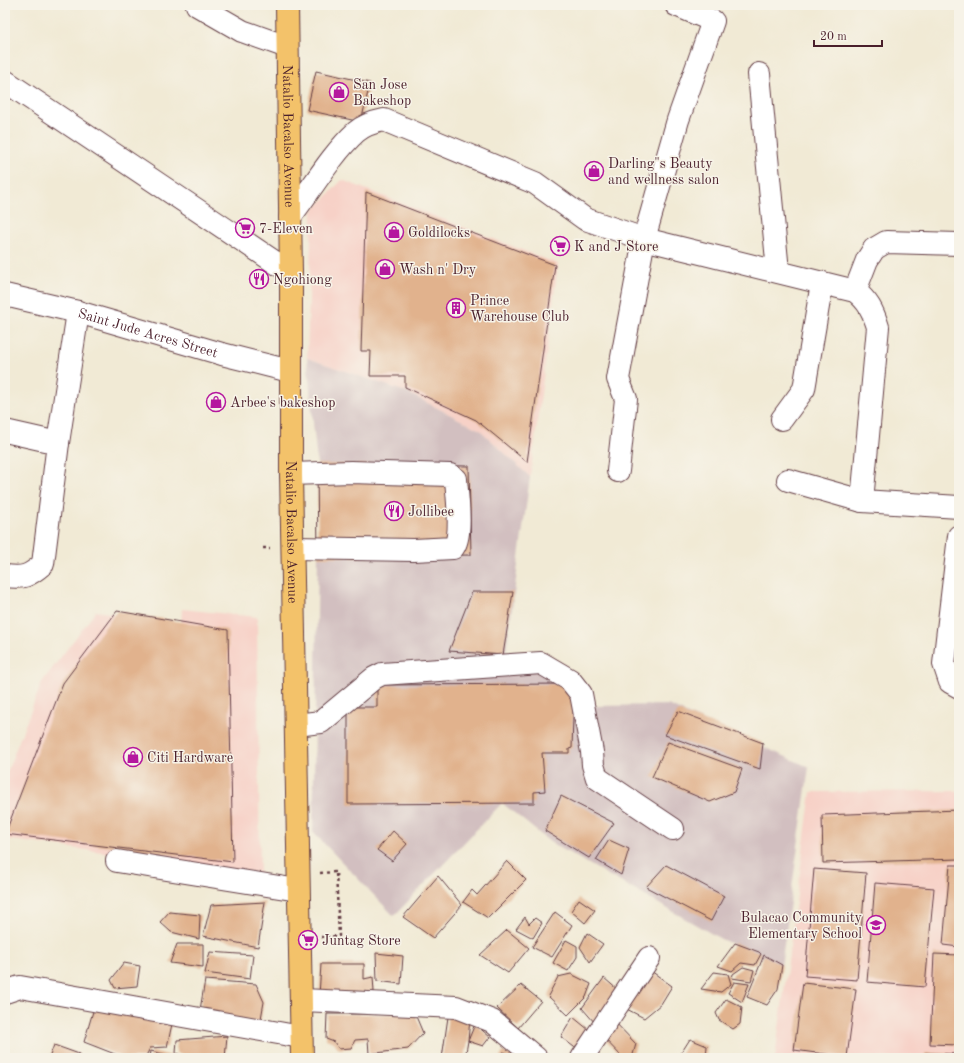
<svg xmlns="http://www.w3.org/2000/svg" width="964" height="1063" font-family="'Old Standard TT',serif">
	<rect width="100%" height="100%" fill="#f7f3e8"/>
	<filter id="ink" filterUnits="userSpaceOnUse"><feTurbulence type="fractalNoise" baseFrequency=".025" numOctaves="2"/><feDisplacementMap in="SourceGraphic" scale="8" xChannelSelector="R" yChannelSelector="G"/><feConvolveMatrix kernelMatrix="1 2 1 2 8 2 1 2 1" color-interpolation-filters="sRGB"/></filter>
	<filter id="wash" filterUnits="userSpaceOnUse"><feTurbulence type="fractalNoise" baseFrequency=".012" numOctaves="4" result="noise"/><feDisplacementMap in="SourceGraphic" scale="16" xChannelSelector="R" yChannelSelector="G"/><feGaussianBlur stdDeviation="0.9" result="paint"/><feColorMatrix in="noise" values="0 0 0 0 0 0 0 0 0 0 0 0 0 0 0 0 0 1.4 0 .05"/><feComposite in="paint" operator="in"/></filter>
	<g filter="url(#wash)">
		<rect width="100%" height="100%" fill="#f1ead5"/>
		<path fill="#f7d1c7" d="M342,180L558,264L530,477L480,430L406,392L307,358L312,212Z
			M182,609L257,617L260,873L5,839V777L42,682L96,611L181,626Z
			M959,791V1058H775L811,792Z"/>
		<path fill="#d2bfc0" d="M307,358L406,392L480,430L530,477L506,652H533L580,677L592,706L668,705L809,767L781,966L721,939L550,842L502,803L394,916L313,832L318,557L471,555L317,464Z"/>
		<g id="blocks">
			<path fill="#e1b28d" d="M316,71L370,83L361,122L307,110Z
				M366,192L555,265L527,462L476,420L405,387V376H370L371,351H361Z
				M317,464L469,466L471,555L318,557Z
				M472,592H513L503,655L449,651Z
				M117,611L228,630L233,862L5,834L63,683Z
				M569,684L574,688L572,748L569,749V753H542L545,791L534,792V803L348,804V707H377V685Z
				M678,711L763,743L760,769L665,735Z
				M668,742L742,769L734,792L710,802L652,777Z
				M561,796L614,823L589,858L545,831Z
				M959,810V859L823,863L822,815Z
				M393,831L407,844L392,861L377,850Z
				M609,840L629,849L621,875L596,860Z
				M507,861L526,880L488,918L463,902L472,890L477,895Z
				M666,865L724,896L711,921L646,887Z
				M950,865H959V947L943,945Z
				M814,869L866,873L857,980L805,976Z
				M438,876L462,905L433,938L403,917Z
				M875,883L934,888L925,987L867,982Z
				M579,899L595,910L585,923L571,911Z
				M265,902L258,947L203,936L211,905Z
				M169,912L200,915L199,939L171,932L160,922Z
				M555,912L572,925L552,957L532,947Z
				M525,917L529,924L535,918L542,923L533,938L516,929Z
				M507,930L529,948L508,973L480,955Z
				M587,933L603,944L590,962L580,947Z
				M566,940L577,946V957L568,971L553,963Z
				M735,943L759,952L761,954L755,965L741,963L732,971L718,966Z
				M177,944H203V967L170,963Z
				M210,952L253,955L250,979L205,973Z
				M376,953L403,956L401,984L377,981Z
				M934,954L959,955V1045L930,1044Z
				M764,955L782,965L778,989L767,1005L747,997Z
				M124,963L140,966L137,986L115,988L111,980Z
				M321,964H364V979L373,977L374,992L319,996Z
				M644,966L672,986L661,1004L644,1018L619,1005Z
				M743,967L754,970L751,981L732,978L733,974Z
				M714,972L728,974L731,984L721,992L701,989Z
				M571,974L591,984L586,997L568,1015L548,996L558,977Z
				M604,978L619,991L595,1023L582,1008Z
				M205,980L256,984L264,1002L260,1024L200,1010Z
				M734,982L749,984L742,1002L728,993Z
				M803,983L856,989L847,1057L794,1050Z
				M521,985L541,1001L518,1028L497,1008Z
				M726,999L742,1007L740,1024L733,1029L719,1020L716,1013Z
				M94,1008L172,1024L167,1047L150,1048L145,1058H125L84,1042Z
				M327,1014H415L423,1033L408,1049L369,1054L368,1039L355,1040L351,1048L339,1049L334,1042L326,1039Z
				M448,1017L470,1018L468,1041L475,1024L490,1037L483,1046L468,1041L465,1058H442Z
				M573,1017L589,1030L586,1041L574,1047L561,1037Z
				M613,1020L636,1044L632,1058H623L600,1034Z
				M227,1036L225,1058H188L176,1053L177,1040Z
				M690,1039L707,1046L706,1058H678Z
				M54,1045L79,1054L81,1058H49Z
				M151,1051L175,1057V1058H150Z
				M503,1052L522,1058H500Z
				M925,1053L959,1054V1058H925Z"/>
		</g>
	</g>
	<g filter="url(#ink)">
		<use href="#blocks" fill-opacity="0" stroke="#633d44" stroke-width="1"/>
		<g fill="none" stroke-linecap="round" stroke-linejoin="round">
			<defs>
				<g id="minor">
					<path d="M197,5L242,31L287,47"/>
					<path d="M759,74L778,271"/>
					<path d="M5,81L291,273"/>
					<path d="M290,217C311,190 331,155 356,132C364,125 374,122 384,120L535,183L585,219L644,239L855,291C868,301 873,311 878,327L862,501"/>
					<path d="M855,291L867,260L874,249L886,242L959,244"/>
					<path id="s1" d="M5,295L78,312L222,354L290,371"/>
					<path d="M782,419L804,389L822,283"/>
					<path d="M5,431L58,443"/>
					<path d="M618,471L626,399L618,379L644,239L678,120L713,21L676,5"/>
					<path d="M291,474L351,472L450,475L456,479C457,494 463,537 453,548L414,550L293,548"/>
					<path d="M788,480L862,501L959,507"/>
					<path d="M959,536L944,664L950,682L959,687"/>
					<path d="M5,576C24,578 28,577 43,564L58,443L78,312"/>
					<path d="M296,725L321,722L374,678L382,674L541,663L570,680L581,694L592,752L593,765L597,778L673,829"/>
					<path d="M117,861L298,890"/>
					<path d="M5,992L20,987L301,1037"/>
					<path d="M302,1000L456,1007L492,1021L536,1058"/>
					<path d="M582,1058L649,958"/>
				</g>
				<g id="major">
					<path id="s2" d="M287,5L291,273V474L302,1058"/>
				</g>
			</defs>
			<use href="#minor" stroke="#633d44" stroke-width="24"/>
			<use href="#major" stroke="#633d44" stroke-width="24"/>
			<path stroke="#633d44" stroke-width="2.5" stroke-dasharray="3 3" stroke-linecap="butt" d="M263,548H270
				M320,873L336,872L339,936L321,937"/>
			<use href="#minor" stroke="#fff" stroke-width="22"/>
			<use href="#major" stroke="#f3c26a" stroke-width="22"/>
		</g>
	</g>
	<defs>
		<symbol id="shop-ring" viewBox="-11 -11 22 22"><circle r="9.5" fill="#f7f3e8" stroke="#b5179e" stroke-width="1.5"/><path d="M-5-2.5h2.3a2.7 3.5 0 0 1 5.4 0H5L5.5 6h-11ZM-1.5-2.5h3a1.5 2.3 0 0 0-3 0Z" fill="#b5179e"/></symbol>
		<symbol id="supermarket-ring" viewBox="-11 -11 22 22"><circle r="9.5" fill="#f7f3e8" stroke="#b5179e" stroke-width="1.5"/><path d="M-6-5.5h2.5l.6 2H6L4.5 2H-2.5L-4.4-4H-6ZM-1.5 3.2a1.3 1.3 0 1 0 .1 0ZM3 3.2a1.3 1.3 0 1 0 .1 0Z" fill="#b5179e"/></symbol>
		<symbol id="restaurant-ring" viewBox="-11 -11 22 22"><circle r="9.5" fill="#f7f3e8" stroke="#b5179e" stroke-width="1.5"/><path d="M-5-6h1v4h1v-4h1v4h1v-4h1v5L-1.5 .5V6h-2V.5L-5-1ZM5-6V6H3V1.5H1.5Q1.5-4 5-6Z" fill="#b5179e"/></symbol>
		<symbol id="building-ring" viewBox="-11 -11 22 22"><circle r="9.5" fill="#f7f3e8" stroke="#b5179e" stroke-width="1.5"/><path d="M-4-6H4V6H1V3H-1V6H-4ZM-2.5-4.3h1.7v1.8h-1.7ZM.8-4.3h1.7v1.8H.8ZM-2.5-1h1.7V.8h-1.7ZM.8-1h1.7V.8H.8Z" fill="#b5179e"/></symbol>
		<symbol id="school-ring" viewBox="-11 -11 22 22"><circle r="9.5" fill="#f7f3e8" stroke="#b5179e" stroke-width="1.5"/><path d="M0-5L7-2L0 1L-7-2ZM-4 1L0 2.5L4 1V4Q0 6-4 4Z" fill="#b5179e"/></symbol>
	</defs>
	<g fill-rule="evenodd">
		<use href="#shop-ring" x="328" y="81" width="22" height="22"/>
		<use href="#shop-ring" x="583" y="160" width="22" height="22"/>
		<use href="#supermarket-ring" x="234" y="217" width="22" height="22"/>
		<use href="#shop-ring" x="383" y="221" width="22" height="22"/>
		<use href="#supermarket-ring" x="549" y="235" width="22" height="22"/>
		<use href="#shop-ring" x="374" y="258" width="22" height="22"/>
		<use href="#restaurant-ring" x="248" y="268" width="22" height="22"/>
		<use href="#building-ring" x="445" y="297" width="22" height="22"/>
		<use href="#shop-ring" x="205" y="391" width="22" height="22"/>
		<use href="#restaurant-ring" x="383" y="500" width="22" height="22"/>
		<use href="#shop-ring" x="122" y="746" width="22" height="22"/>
		<use href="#school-ring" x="865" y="914" width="22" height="22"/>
		<use href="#supermarket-ring" x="297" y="929" width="22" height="22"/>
	</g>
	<g text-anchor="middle" stroke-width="3" stroke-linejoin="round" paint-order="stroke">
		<g font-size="14" fill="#4a1f2b" stroke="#f7f3e8" text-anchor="start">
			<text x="353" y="89">San Jose<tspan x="353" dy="16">Bakeshop</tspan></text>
			<text x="608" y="168">Darling"s Beauty<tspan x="608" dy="16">and wellness salon</tspan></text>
			<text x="259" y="233">7-Eleven</text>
			<text x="408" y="237">Goldilocks</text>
			<text x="574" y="251">K and J Store</text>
			<text x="399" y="274">Wash n' Dry</text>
			<text x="273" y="284">Ngohiong</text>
			<text x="470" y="305">Prince<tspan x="470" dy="16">Warehouse Club</tspan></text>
			<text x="230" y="407">Arbee's bakeshop</text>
			<text x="408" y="516">Jollibee</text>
			<text x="147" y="762">Citi Hardware</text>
			<text x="862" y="922" text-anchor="end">Bulacao Community<tspan x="862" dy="16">Elementary School</tspan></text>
			<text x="322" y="945">Juntag Store</text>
		</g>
		<g font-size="14" fill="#4a1f2b" stroke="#f7f3e8">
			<text dy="5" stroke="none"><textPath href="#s2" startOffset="131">Natalio Bacalso Avenue</textPath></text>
			<text dy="5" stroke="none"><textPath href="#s1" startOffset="148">Saint Jude Acres Street</textPath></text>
			<text dy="5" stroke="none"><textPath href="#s2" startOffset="527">Natalio Bacalso Avenue</textPath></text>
		</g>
	</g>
	<rect width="964" height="1063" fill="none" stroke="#f7f3e8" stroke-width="20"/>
	<path d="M814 40v6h68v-6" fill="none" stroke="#4a1f2b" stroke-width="2"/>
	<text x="820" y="40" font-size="12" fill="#4a1f2b" stroke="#f7f3e8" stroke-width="3" paint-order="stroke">20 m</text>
</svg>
